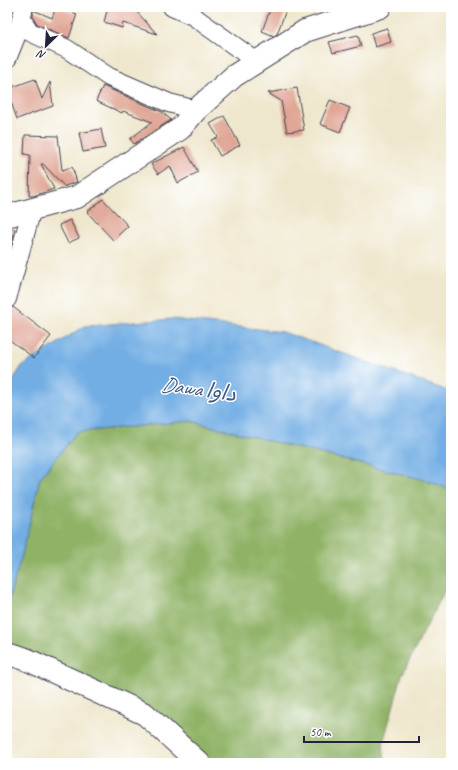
<svg xmlns="http://www.w3.org/2000/svg" width="458" height="770" font-family="Caveat,'Playpen Sans Arabic',sans-serif">
	<rect width="100%" height="100%" fill="#fff"/>
	<filter id="ink" filterUnits="userSpaceOnUse"><feTurbulence type="fractalNoise" baseFrequency=".025" numOctaves="2"/><feDisplacementMap in="SourceGraphic" scale="8" xChannelSelector="R" yChannelSelector="G"/><feConvolveMatrix kernelMatrix="1 2 1 2 8 2 1 2 1" color-interpolation-filters="sRGB"/></filter>
	<filter id="wash" filterUnits="userSpaceOnUse"><feTurbulence type="fractalNoise" baseFrequency=".012" numOctaves="4" result="noise"/><feDisplacementMap in="SourceGraphic" scale="16" xChannelSelector="R" yChannelSelector="G"/><feGaussianBlur stdDeviation="0.9" result="paint"/><feColorMatrix in="noise" values="0 0 0 0 0 0 0 0 0 0 0 0 0 0 0 0 0 1.4 0 .05"/><feComposite in="paint" operator="in"/></filter>
	<g filter="url(#wash)">
		<rect width="100%" height="100%" fill="#efe7cd"/>
		<path fill="#90b266" stroke="#596a50" d="M191,421L421,479L451,489V578L402,675L383,743L385,763H194L143,717L7,654V604L22,555L40,478L77,432Z"/>
		<path fill="#72aee4" stroke="#4a6890" d="M172,319L283,332L451,392V489L421,479L191,421L77,432L40,478L22,555L7,604V389L22,366L85,326Z"/>
		<g id="blocks">
			<path fill="#e0a695" d="M56,7L77,14L69,38L37,24L33,17V10L52,18Z
				M108,7H139L137,12L157,34L123,23L122,28L104,22Z
				M271,7H280L286,10L277,34L274,36L262,31Z
				M387,28L391,42L375,47L371,33Z
				M358,35L361,46L333,53L329,42Z
				M35,79L42,99L50,82L53,106L17,119L11,102L7,101V89Z
				M103,86L162,112L171,120L134,144L130,139L152,122L123,111L122,113L96,101Z
				M297,88L304,130L287,132L281,101L268,93Z
				M330,100L350,108L340,132L320,124Z
				M224,116L240,145L220,156L211,140L218,137L210,124Z
				M101,129L105,148L83,152L79,133Z
				M25,135L58,136L62,170L72,167L77,182L65,186V187L43,164H41L54,189L33,196H29L30,155L24,154Z
				M184,147L198,172L178,183L170,166L158,174L151,164Z
				M103,199L128,226L113,240L87,212Z
				M70,220L79,238L68,243L59,225Z
				M7,229H15L7,260Z
				M13,307L51,336L34,358L7,338V309Z"/>
		</g>
	</g>
	<g filter="url(#ink)">
		<use href="#blocks" fill-opacity="0" stroke="#414051" stroke-width="1"/>
		<g fill="none" stroke-linecap="round" stroke-linejoin="round">
			<defs>
				<path id="minor" d="M172,7L193,16L257,62
					M21,18L30,32L67,49L109,77L169,103L196,110
					M7,59L19,29L23,12
					M7,299L32,209"/>
				<path id="major" d="M7,216L77,197L180,129L196,110L234,76L305,31L380,7
					M7,653L28,660L145,714L199,763"/>
			</defs>
			<use href="#minor" stroke="#414051" stroke-width="20"/>
			<use href="#major" stroke="#414051" stroke-width="24"/>
			<use href="#minor" stroke="#fff" stroke-width="18"/>
			<use href="#major" stroke="#fff" stroke-width="22"/>
		</g>
	</g>
	<g text-anchor="middle" stroke-width="3" stroke-linejoin="round" paint-order="stroke">
		<g font-size="21" font-style="italic" fill="#425a7f" stroke="#fff">
			<text transform="translate(199 389) rotate(8)" y="7">Dawa داوا</text>
		</g>
	</g>
	<rect width="458" height="770" fill="none" stroke="#fff" stroke-width="24"/>
	<g transform="translate(46 46) rotate(205)" stroke="#ffffff" stroke-width="3" paint-order="stroke">
	<path d="M0-3L7 15L0 10L-7 15Z" fill="#22223b"/>
	<text y="-6" font-size="11" font-weight="bold" text-anchor="middle" fill="#22223b">N</text>
	</g>
	<path d="M304 736v6h115v-6" fill="none" stroke="#22223b" stroke-width="2"/>
	<text x="310" y="736" font-size="12" fill="#22223b" stroke="#ffffff" stroke-width="3" paint-order="stroke">50 m</text>
</svg>
